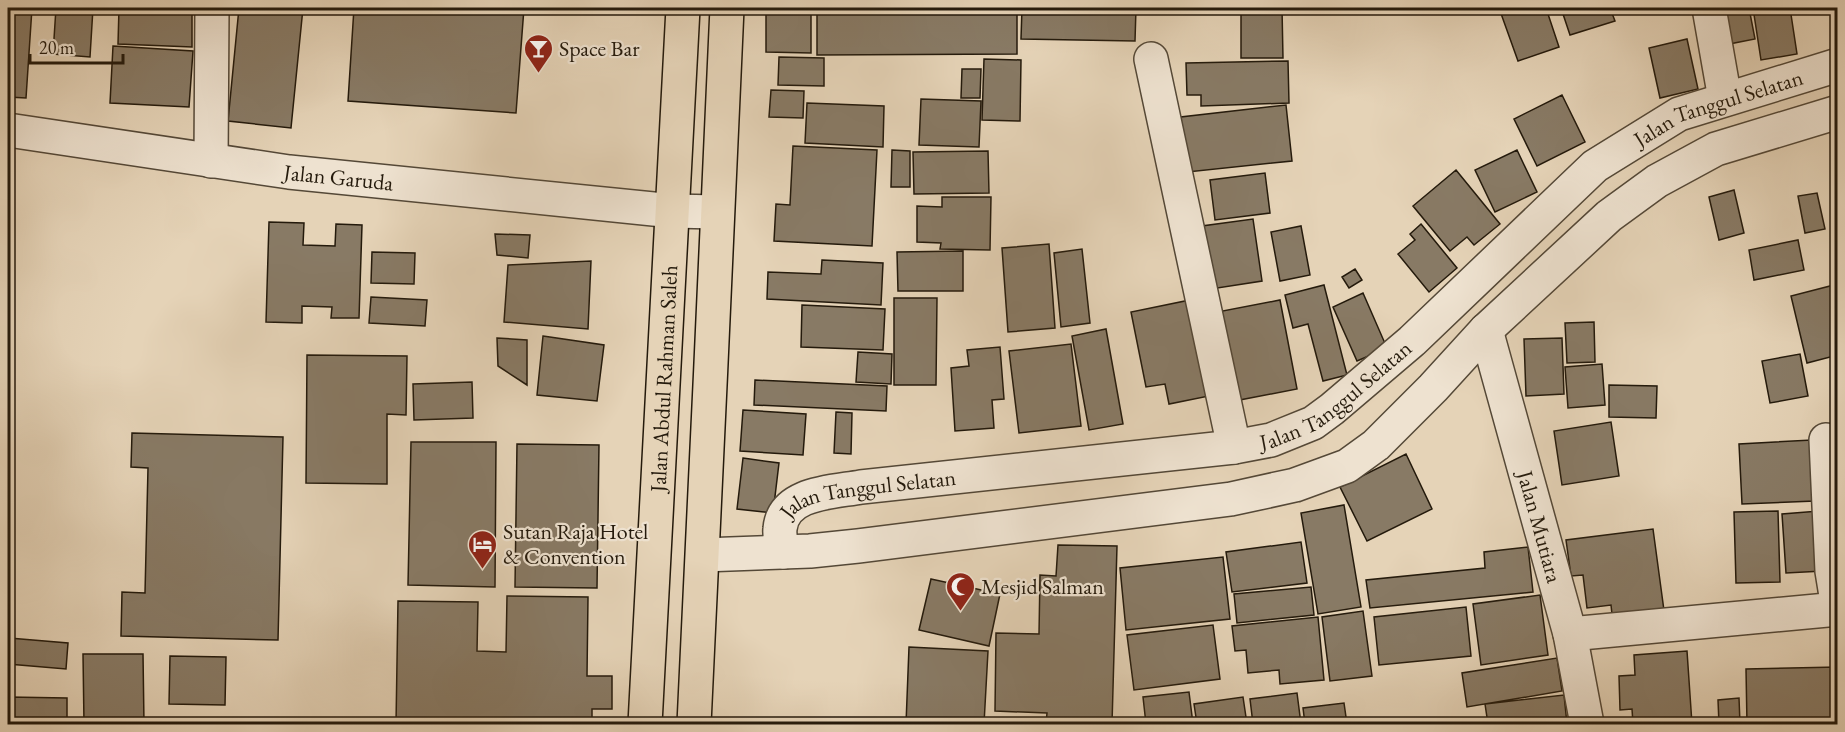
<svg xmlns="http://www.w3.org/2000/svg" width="1845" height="732" font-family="'EB Garamond',serif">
	<rect width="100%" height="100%" fill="#e5d3b7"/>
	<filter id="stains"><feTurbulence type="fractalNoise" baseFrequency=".00333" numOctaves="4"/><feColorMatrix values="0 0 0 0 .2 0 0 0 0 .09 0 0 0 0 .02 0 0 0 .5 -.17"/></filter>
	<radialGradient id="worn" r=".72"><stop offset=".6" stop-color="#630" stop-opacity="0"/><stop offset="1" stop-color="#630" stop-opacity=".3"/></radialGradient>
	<path fill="#887a65" stroke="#241a0c" stroke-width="1.5" d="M8,8H32L26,98L8,97Z
		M56,8H93L90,57L53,54Z
		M119,8H192V47L118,44Z
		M239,8H303L291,128L228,121Z
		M354,8H524L516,113L348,101Z
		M817,8H1017V54L817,55Z
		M1022,8H1136L1135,41L1021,39Z
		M1241,8H1282L1283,58H1241Z
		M1499,8H1546L1559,47L1518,61Z
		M1561,8H1610L1615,21L1570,35Z
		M1717,8H1749L1755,39L1724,45Z
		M1753,8H1790L1797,54L1761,60Z
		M766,10H811V53L766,52Z
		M1687,39L1698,89L1660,98L1649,48Z
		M113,46L193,51L189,107L110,103Z
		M779,57L824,58V86L778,85Z
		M984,59L1021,60L1020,121L982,120Z
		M1288,61L1289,103L1201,106V95H1187L1186,63Z
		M962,69H981L980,98H961Z
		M771,90L804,91L803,118L769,117Z
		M1562,95L1585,142L1537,166L1514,119Z
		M921,99L981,101L979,147L919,145Z
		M807,103L884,106L883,147L805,143Z
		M1286,105L1292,161L1178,173L1172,118Z
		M793,146L877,150L872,246L774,241L776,204L790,205Z
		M892,150L910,151V187H891Z
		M1517,150L1537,192L1495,212L1475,170Z
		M988,151L989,193L914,194L913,152Z
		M1456,170L1500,224L1474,245L1467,237L1450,251L1413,206Z
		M1265,173L1270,213L1215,220L1210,180Z
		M1734,190L1744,233L1719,240L1709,197Z
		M1817,193L1825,229L1805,233L1798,196Z
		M942,197H991L990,250L940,249L941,243L917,242V206L942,207Z
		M1253,219L1262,281L1211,289L1202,226Z
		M269,222L304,223L303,245L335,246L336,224L362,225L359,318H331L332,307L302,306V323L266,322Z
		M1421,224L1457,268L1429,292L1398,254L1415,240L1410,234Z
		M1301,226L1310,275L1280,281L1271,232Z
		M495,234L530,235L528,258L497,255Z
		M1798,240L1804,270L1754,280L1749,250Z
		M1049,244L1055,328L1008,332L1002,248Z
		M1082,249L1090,323L1061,327L1054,253Z
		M963,251V291H898L897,252Z
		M372,252L415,253L414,284L371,283Z
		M822,260L883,263L881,305L767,299L768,272L821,274Z
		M591,261L588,329L504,322L508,265Z
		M1355,269L1362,280L1349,288L1342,277Z
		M1324,285L1347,375L1323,381L1308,324L1293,328L1285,295Z
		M1834,285L1838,298V355L1807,363L1791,296Z
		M1363,293L1387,348L1357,361L1333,307Z
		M371,297L427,300L425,326L369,323Z
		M894,298H937L936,385H894Z
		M1190,300L1209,396L1169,404L1165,384L1146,387L1131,312Z
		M1280,300L1297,389L1229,402L1212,313Z
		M802,305L885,309L883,350L801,347Z
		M1594,322L1595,362L1567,363L1565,323Z
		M1106,329L1123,424L1089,430L1072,336Z
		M543,336L604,345L597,401L537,395Z
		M497,338L527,340V385L498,366Z
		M1562,338L1564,394L1526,396L1524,339Z
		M1071,344L1081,426L1019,433L1009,351Z
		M1000,347L1004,399L992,400L994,428L955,431L951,368L969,366L967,350Z
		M858,352L892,354L891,384L856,382Z
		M1800,354L1808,396L1770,403L1762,361Z
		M307,355L407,356L406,415L387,414V484L306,483Z
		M1602,364L1605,405L1568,408L1565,367Z
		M755,380L887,386L886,411L754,405Z
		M472,382L473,418L414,420L413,384Z
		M1609,385L1657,386L1656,418L1609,417Z
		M743,410L806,414L803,455L740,451Z
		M836,412L852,413L851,454L834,453Z
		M1611,422L1619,476L1562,485L1554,431Z
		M132,433L283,437L278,640L121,636L122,592L145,593L148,468L131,467Z
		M1812,440L1815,501L1742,504L1739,444Z
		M411,442H496L495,587L408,585Z
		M517,444L599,445L597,588L515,587Z
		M1406,454L1432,509L1367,541L1340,487Z
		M743,458L779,463L773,513L737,509Z
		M1344,505L1361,607L1318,614L1301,513Z
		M1778,511L1780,582L1736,583L1734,512Z
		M1819,511L1823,571L1786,573L1782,514Z
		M1653,529L1665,618L1612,614L1611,605L1587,608L1583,575L1571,576L1566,540Z
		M1301,542L1307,583L1232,592L1226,552Z
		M1058,545L1117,546L1112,724H1046L1047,713L995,711L996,633L1039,634L1040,575L1056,576Z
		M1528,547L1533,592L1370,608L1366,580L1485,568L1484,552Z
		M1223,557L1230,619L1126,630L1120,568Z
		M931,579L1000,594L989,646L919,630Z
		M1311,587L1314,615L1237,623L1234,594Z
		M1540,595L1548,655L1481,665L1473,604Z
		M507,596L588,597L587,676H612V709H592V724H396L398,601L478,602L477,651L506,652Z
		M1466,607L1471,656L1379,665L1374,617Z
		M1363,611L1372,676L1330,681L1322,617Z
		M1318,617L1324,680L1280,684L1279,670L1248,673L1246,650L1235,651L1232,626Z
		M1213,625L1220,679L1134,690L1127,635Z
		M9,638L68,643L66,669L8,664Z
		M909,647L988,651L984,724H906Z
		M1687,651L1692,724H1633L1632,709L1620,710L1619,676L1635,675L1634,655Z
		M83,654H143L144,724H84Z
		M170,656L226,657L225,705L169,704Z
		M1557,658L1562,691L1467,707L1462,673Z
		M1838,667V724H1747L1746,669Z
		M1189,692L1193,724H1146L1143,697Z
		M1297,693L1301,724H1253L1250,699Z
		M1564,695L1567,724H1488L1485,704Z
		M8,697L67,698V724H8Z
		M1243,697L1247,724H1197L1194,704Z
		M1739,698L1740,724H1719L1718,700Z
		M1344,703L1347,724H1305L1303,708Z
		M236,722V724H196Z"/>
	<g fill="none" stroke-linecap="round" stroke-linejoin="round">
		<defs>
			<g id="minor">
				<path d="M1709,8L1725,99"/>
				<path d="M1151,59L1234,447"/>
				<path id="s1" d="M8,130L289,172L673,211L717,212"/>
				<path d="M211,161L212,8"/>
				<path id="s2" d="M1486,330L1570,634L1587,724"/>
				<path d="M1826,440L1832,571L1838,608"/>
				<path id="s3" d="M784,552C782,545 779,537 780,529C783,492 834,492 861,487L1234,447L1271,440L1313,423L1332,409L1412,341L1595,166L1679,114L1838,65"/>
				<path d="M703,555L810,551L858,546L1231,499L1295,485L1347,466L1376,445L1433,388L1486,330L1609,216L1657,181L1716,149L1838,112"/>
				<path d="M1570,634L1838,609"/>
			</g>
			<g id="highway">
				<path id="s4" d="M645,724L683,8"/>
				<path d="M694,724C707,486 715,246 727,8"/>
			</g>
		</defs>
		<use href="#minor" stroke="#544837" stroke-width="36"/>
		<use href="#highway" stroke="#241a0c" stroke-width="36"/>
		<use href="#minor" stroke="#eee2d0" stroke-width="33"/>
		<use href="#highway" stroke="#e5d3b7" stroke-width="33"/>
	</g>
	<defs>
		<symbol id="bar-pin" viewBox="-11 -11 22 30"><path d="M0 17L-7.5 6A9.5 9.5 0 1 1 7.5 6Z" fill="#8f2418" stroke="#eee2d0"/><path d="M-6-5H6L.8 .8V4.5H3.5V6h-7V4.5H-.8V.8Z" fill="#fff"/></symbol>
		<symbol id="hotel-pin" viewBox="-11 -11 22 30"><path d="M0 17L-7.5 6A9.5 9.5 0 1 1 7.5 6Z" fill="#8f2418" stroke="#eee2d0"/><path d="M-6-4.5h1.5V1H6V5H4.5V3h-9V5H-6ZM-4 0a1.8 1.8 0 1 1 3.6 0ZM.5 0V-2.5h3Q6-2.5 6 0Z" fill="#fff"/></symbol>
		<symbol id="mosque-pin" viewBox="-11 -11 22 30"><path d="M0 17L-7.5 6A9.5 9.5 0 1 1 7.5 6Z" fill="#8f2418" stroke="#eee2d0"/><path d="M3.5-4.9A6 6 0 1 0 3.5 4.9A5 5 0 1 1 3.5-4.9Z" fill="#fff"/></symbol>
	</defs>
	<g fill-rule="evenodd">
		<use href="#bar-pin" x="522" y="32" width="33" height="45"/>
		<use href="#hotel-pin" x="466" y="528" width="33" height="45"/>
		<use href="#mosque-pin" x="944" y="570" width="33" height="45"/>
	</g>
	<g text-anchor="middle" stroke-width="4.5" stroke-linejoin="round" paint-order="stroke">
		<g font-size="22" fill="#241a0c" stroke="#eee2d0" text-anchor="start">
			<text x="559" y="56">Space Bar</text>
			<text x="503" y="539">Sutan Raja Hotel<tspan x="503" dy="25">&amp; Convention</tspan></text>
			<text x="981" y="594">Mesjid Salman</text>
		</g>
		<g font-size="22" fill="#241a0c" stroke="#eee2d0">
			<text dy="8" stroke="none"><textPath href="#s3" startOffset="1100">Jalan Tanggul Selatan</textPath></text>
			<text dy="8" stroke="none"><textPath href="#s1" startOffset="334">Jalan Garuda</textPath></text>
			<text dy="8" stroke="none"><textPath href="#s4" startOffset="346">Jalan Abdul Rahman Saleh</textPath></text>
			<text dy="8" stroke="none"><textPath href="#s3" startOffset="614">Jalan Tanggul Selatan</textPath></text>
			<text dy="8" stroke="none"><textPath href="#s3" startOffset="128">Jalan Tanggul Selatan</textPath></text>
			<text dy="8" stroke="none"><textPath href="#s2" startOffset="204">Jalan Mutiara</textPath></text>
		</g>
	</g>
	<rect width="1845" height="732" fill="none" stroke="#e5d3b7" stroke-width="30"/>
	<rect x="9" y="9" width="1827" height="714" fill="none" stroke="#241a0c" stroke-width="3"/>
	<rect x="15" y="15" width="1815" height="702" fill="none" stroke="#241a0c" stroke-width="1.5"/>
	<path d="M30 54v9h93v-9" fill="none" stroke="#241a0c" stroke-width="3"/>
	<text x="39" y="54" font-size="18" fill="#241a0c" stroke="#eee2d0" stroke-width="4.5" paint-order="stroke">20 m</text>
	<rect width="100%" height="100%" filter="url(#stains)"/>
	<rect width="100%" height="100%" fill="url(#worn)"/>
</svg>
